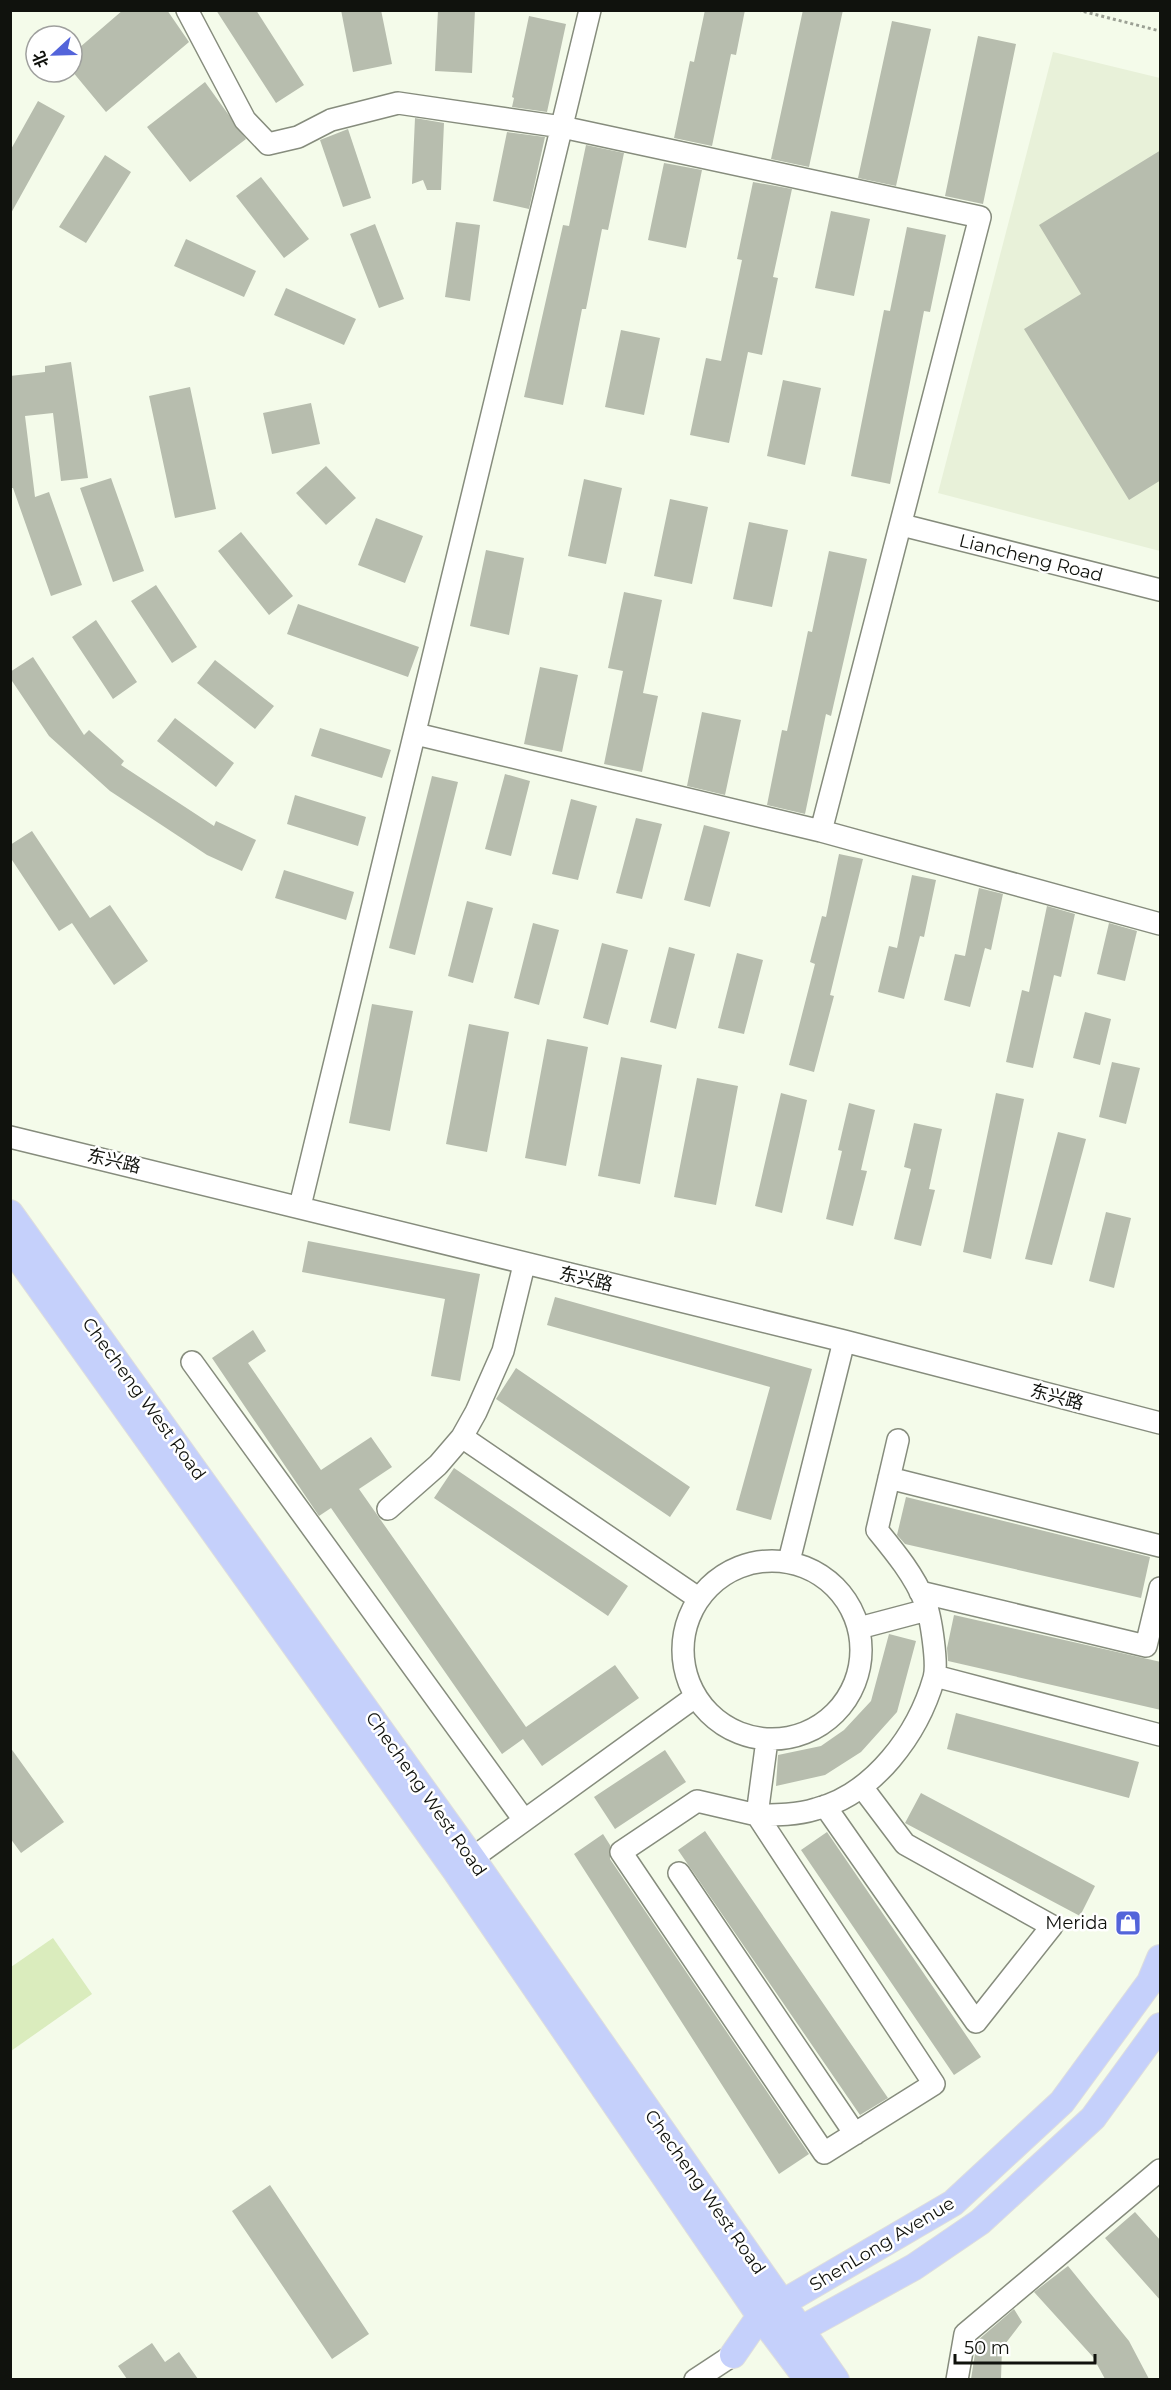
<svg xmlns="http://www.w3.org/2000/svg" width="1171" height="2390" font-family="Montserrat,'Noto Sans SC',sans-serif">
	<rect width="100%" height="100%" fill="#f4fbea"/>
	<path fill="#e8f1d9" d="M1053,52L1160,78V551L938,493Z"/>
	<path fill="#daecbd" d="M53,1938L92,1994L11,2051V1967Z"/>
	<path fill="#b7bdae" d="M123,10H167L189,42L106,112L72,71V54Z
		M216,10H256L304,85L276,103Z
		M341,10H381L392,64L353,72Z
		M438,10H475L472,73L435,71Z
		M705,10H745L736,55L731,54L712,146L674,138L690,61L694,62Z
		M803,10H843L809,167L771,159Z
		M529,16L566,24L547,112L512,107L514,98L512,97Z
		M892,21L931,29L896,186L858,178Z
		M978,36L1016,44L983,204L945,196Z
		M205,82L246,139L190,182L147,127Z
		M38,101L65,116L10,215V151Z
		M415,118L444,123L441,190H427L423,180L412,184Z
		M348,129L371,198L343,207L320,140Z
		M507,132L545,137L529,209L493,201Z
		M586,145L624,153L608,230L602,229L586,309H582L563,405L524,397L563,225L569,226Z
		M1161,150V480L1129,500L1024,329L1081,294L1039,225Z
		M105,155L131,172L86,243L59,227Z
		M664,163L702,170L686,248L648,240Z
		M261,177L309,239L284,258L236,196Z
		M753,182L792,189L773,277L778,278L762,355L748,352L729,443L690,435L706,358L721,361L742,260L737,259Z
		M831,211L870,219L854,296L815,288Z
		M456,222L480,225L470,301L445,297Z
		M375,224L404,299L379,308L350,234Z
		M907,227L946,235L930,312L924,311L890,484L851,476L884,310L890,311Z
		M186,239L256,271L244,297L174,266Z
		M286,288L356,319L344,345L274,315Z
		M621,330L660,338L644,415L605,407Z
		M71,362L88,478L61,481L53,413L25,416L35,497L49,492L82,585L51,596L13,488H10V376L45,372V366Z
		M783,380L821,388L805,465L767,456Z
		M190,387L216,509L175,518L149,396Z
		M311,403L320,444L272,454L263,413Z
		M326,466L356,498L326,525L296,493Z
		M111,478L144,571L113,582L80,488Z
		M584,479L622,488L606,564L568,556Z
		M670,499L708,507L692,584L654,576Z
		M376,518L423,536L405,583L358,565Z
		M749,522L788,530L772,607L733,599Z
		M241,532L293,596L269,615L218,551Z
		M486,550L524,558L509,635L470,626Z
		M829,551L867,559L831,716L826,714L805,814L767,805L782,730L787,731L808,631L812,632Z
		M156,585L197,647L172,663L131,601Z
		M624,592L662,600L643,693L658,696L642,772L604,764L623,671L608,668Z
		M298,604L419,647L408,677L287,634Z
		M96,620L137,682L113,699L72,637Z
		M33,657L84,735L89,730L124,761L121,765L214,826L216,821L256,840L242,871L207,855L110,791L49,736L10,678V672Z
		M215,660L274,706L255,729L197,683Z
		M540,667L578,675L562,752L524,744Z
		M702,712L741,720L725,795L687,786Z
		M175,718L234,763L216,787L157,741Z
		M320,728L391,750L382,778L311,756Z
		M505,774L530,781L511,856L485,849Z
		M432,776L458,782L415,955L389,948Z
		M295,795L366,817L358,846L287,824Z
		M571,799L597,806L578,880L552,874Z
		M636,818L662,824L642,899L616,893Z
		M704,825L730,832L710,907L684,900Z
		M32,831L90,918L110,905L148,961L114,985L72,923L59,931L10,857V845Z
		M839,854L863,859L830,995L834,996L814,1072L789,1065L815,964L810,962L822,916L826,917Z
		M284,870L354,892L346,920L275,898Z
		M912,875L936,880L924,937L920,936L904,999L878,992L889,946L897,948Z
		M979,888L1003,894L991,950L985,948L970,1007L944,1000L955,954L965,956Z
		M467,901L493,908L473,983L448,976Z
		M1047,906L1075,914L1061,977L1054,975L1033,1068L1006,1062L1022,990L1029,992Z
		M533,923L559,930L539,1005L514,998Z
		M1109,923L1137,931L1125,981L1097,974Z
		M602,943L628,950L608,1025L583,1018Z
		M669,947L695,954L676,1029L650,1022Z
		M737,953L763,960L744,1034L718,1028Z
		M372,1004L413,1011L390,1131L349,1123Z
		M1085,1012L1111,1019L1100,1065L1073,1058Z
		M469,1024L509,1032L487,1152L446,1144Z
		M547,1039L588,1047L566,1166L525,1158Z
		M621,1057L662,1065L640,1184L598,1176Z
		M1112,1062L1140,1068L1126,1124L1099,1117Z
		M697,1078L738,1086L716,1205L674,1197Z
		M781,1093L807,1100L782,1213L755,1206Z
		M996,1093L1024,1099L991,1259L963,1252Z
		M849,1103L875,1110L861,1170L867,1171L853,1226L826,1219L842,1151L838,1150Z
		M914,1123L942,1129L929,1189L935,1190L921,1246L894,1239L911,1169L904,1167Z
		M1058,1132L1086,1139L1052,1265L1025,1259Z
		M1106,1212L1131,1218L1114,1288L1089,1281Z
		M308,1241L480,1274L460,1381L431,1376L445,1299L302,1272Z
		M555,1297L812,1369L771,1520L736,1510L770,1387L547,1325Z
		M253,1330L266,1351L248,1363L321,1470L371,1437L392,1467L359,1489L526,1727L615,1665L639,1698L542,1766L523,1739L502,1754L331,1508L319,1516L212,1358Z
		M516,1368L690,1487L670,1517L496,1399Z
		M454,1468L628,1586L608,1616L434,1498Z
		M906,1497L1150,1557L1141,1598L905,1544L897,1535Z
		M954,1615L1161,1662V1710L948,1661L947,1648Z
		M889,1634L916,1641L897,1712L861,1752L825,1775L776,1786L778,1755L821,1746L844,1730L871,1701Z
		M956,1713L1139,1762L1129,1798L947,1749Z
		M10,1747L64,1822L21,1853L10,1838Z
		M665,1750L686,1782L615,1829L594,1797Z
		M921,1793L1095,1886L1080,1916L905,1823Z
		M705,1831L888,2098L860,2115L678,1850Z
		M827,1832L981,2057L954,2075L801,1850Z
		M603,1834L610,1845V1859L809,2154L779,2174L574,1854Z
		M270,2185L369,2334L332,2359L232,2211Z
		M1135,2212L1161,2241V2301L1105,2238Z
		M1068,2266L1129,2341L1149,2379H1105L1093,2357L1034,2292Z
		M1014,2309L1022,2322L1002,2348L1001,2379H971L977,2341Z
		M152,2343L165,2362L179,2352L198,2379H127L118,2366Z"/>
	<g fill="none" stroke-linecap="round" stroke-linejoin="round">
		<defs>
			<path id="minor" d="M187,10L245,120L268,144L298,137L331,120L398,103L562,127L980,217L821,831
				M902,525L1160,590
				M416,734L821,831L1160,924
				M10,1137L844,1341L1160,1423
				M300,1206L590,10
				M192,1362L524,1820
				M462,1437L698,1598
				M889,1478L1160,1546
				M388,1509L438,1465L462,1437L476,1412L503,1351L524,1265
				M683 1650a89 89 0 1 1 178 0a89 89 0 1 1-178 0Z
				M789,1561L844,1341
				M920,1592L1146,1646L1160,1588
				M859,1628L927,1610
				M935,1676L1160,1735
				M825,1806L976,2022L1052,1926L905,1844L862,1787
				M757,1815L934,2084L824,2153L621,1852L697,1801L757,1815L767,1740
				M757,1815C777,1815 797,1815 816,1809C874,1794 918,1734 934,1678C938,1664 931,1616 925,1602C914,1575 895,1552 877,1530L898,1440
				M460,1867L695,1697
				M679,1873L855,2134
				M695,2380L733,2355
				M957,2380L965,2334L1160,2170"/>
			<path id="major" d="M10,1213L472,1858L836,2380
				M10,1246L455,1870L760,2316L808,2380
				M787,2337L914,2267L980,2222L1093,2118L1160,2026
				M733,2355L760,2316L953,2203L1062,2102L1150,1982L1160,1958"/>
		</defs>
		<use href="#minor" stroke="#868c7d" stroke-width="24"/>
		<use href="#major" stroke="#dededd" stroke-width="28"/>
		<path stroke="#9ba094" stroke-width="3" stroke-dasharray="3 3" stroke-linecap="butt" d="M1078,10L1160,31"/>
		<use href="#minor" stroke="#fff" stroke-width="21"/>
		<use href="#major" stroke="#c5d0fb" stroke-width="26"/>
	</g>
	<defs>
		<symbol id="shop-square" viewBox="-11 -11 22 22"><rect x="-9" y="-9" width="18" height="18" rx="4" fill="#5364da" stroke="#fff"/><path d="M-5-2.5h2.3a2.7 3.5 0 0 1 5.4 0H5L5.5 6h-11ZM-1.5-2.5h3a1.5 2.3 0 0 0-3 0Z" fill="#fff"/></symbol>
	</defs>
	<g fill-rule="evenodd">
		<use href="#shop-square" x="1113" y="1908" width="30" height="30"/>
	</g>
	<g text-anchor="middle" stroke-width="5" stroke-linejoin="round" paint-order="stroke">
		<g font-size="18" fill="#10120d" stroke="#fff">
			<text transform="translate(1031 558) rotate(14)" y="6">Liancheng Road</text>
			<text transform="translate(114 1161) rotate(13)" y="6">东兴路</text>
			<text transform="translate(586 1279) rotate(13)" y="6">东兴路</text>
			<text transform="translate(1057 1397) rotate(15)" y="6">东兴路</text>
			<text transform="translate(144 1399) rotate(54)" y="6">Checheng West Road</text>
			<text transform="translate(426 1794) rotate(55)" y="6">Checheng West Road</text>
			<text transform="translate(705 2192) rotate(55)" y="6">Checheng West Road</text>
			<text transform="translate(882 2244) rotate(-31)" y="6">ShenLong Avenue</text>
		</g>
		<g font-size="18" fill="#10120d" stroke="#fff" text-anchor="end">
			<text x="1108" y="1929">Merida</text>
		</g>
	</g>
	<rect width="1171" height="2390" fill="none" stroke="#10120d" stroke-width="24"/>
	<g transform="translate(54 54) rotate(248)"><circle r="28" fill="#ffffff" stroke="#9fa09e" stroke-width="1.5"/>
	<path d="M0-4.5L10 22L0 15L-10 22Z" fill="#5364da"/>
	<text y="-9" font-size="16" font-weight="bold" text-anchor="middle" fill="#10120d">北</text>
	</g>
	<path d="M955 2354v9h140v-9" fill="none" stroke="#10120d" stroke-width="3"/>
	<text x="964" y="2354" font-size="18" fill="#10120d" stroke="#ffffff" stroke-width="4.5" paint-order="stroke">50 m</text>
</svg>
